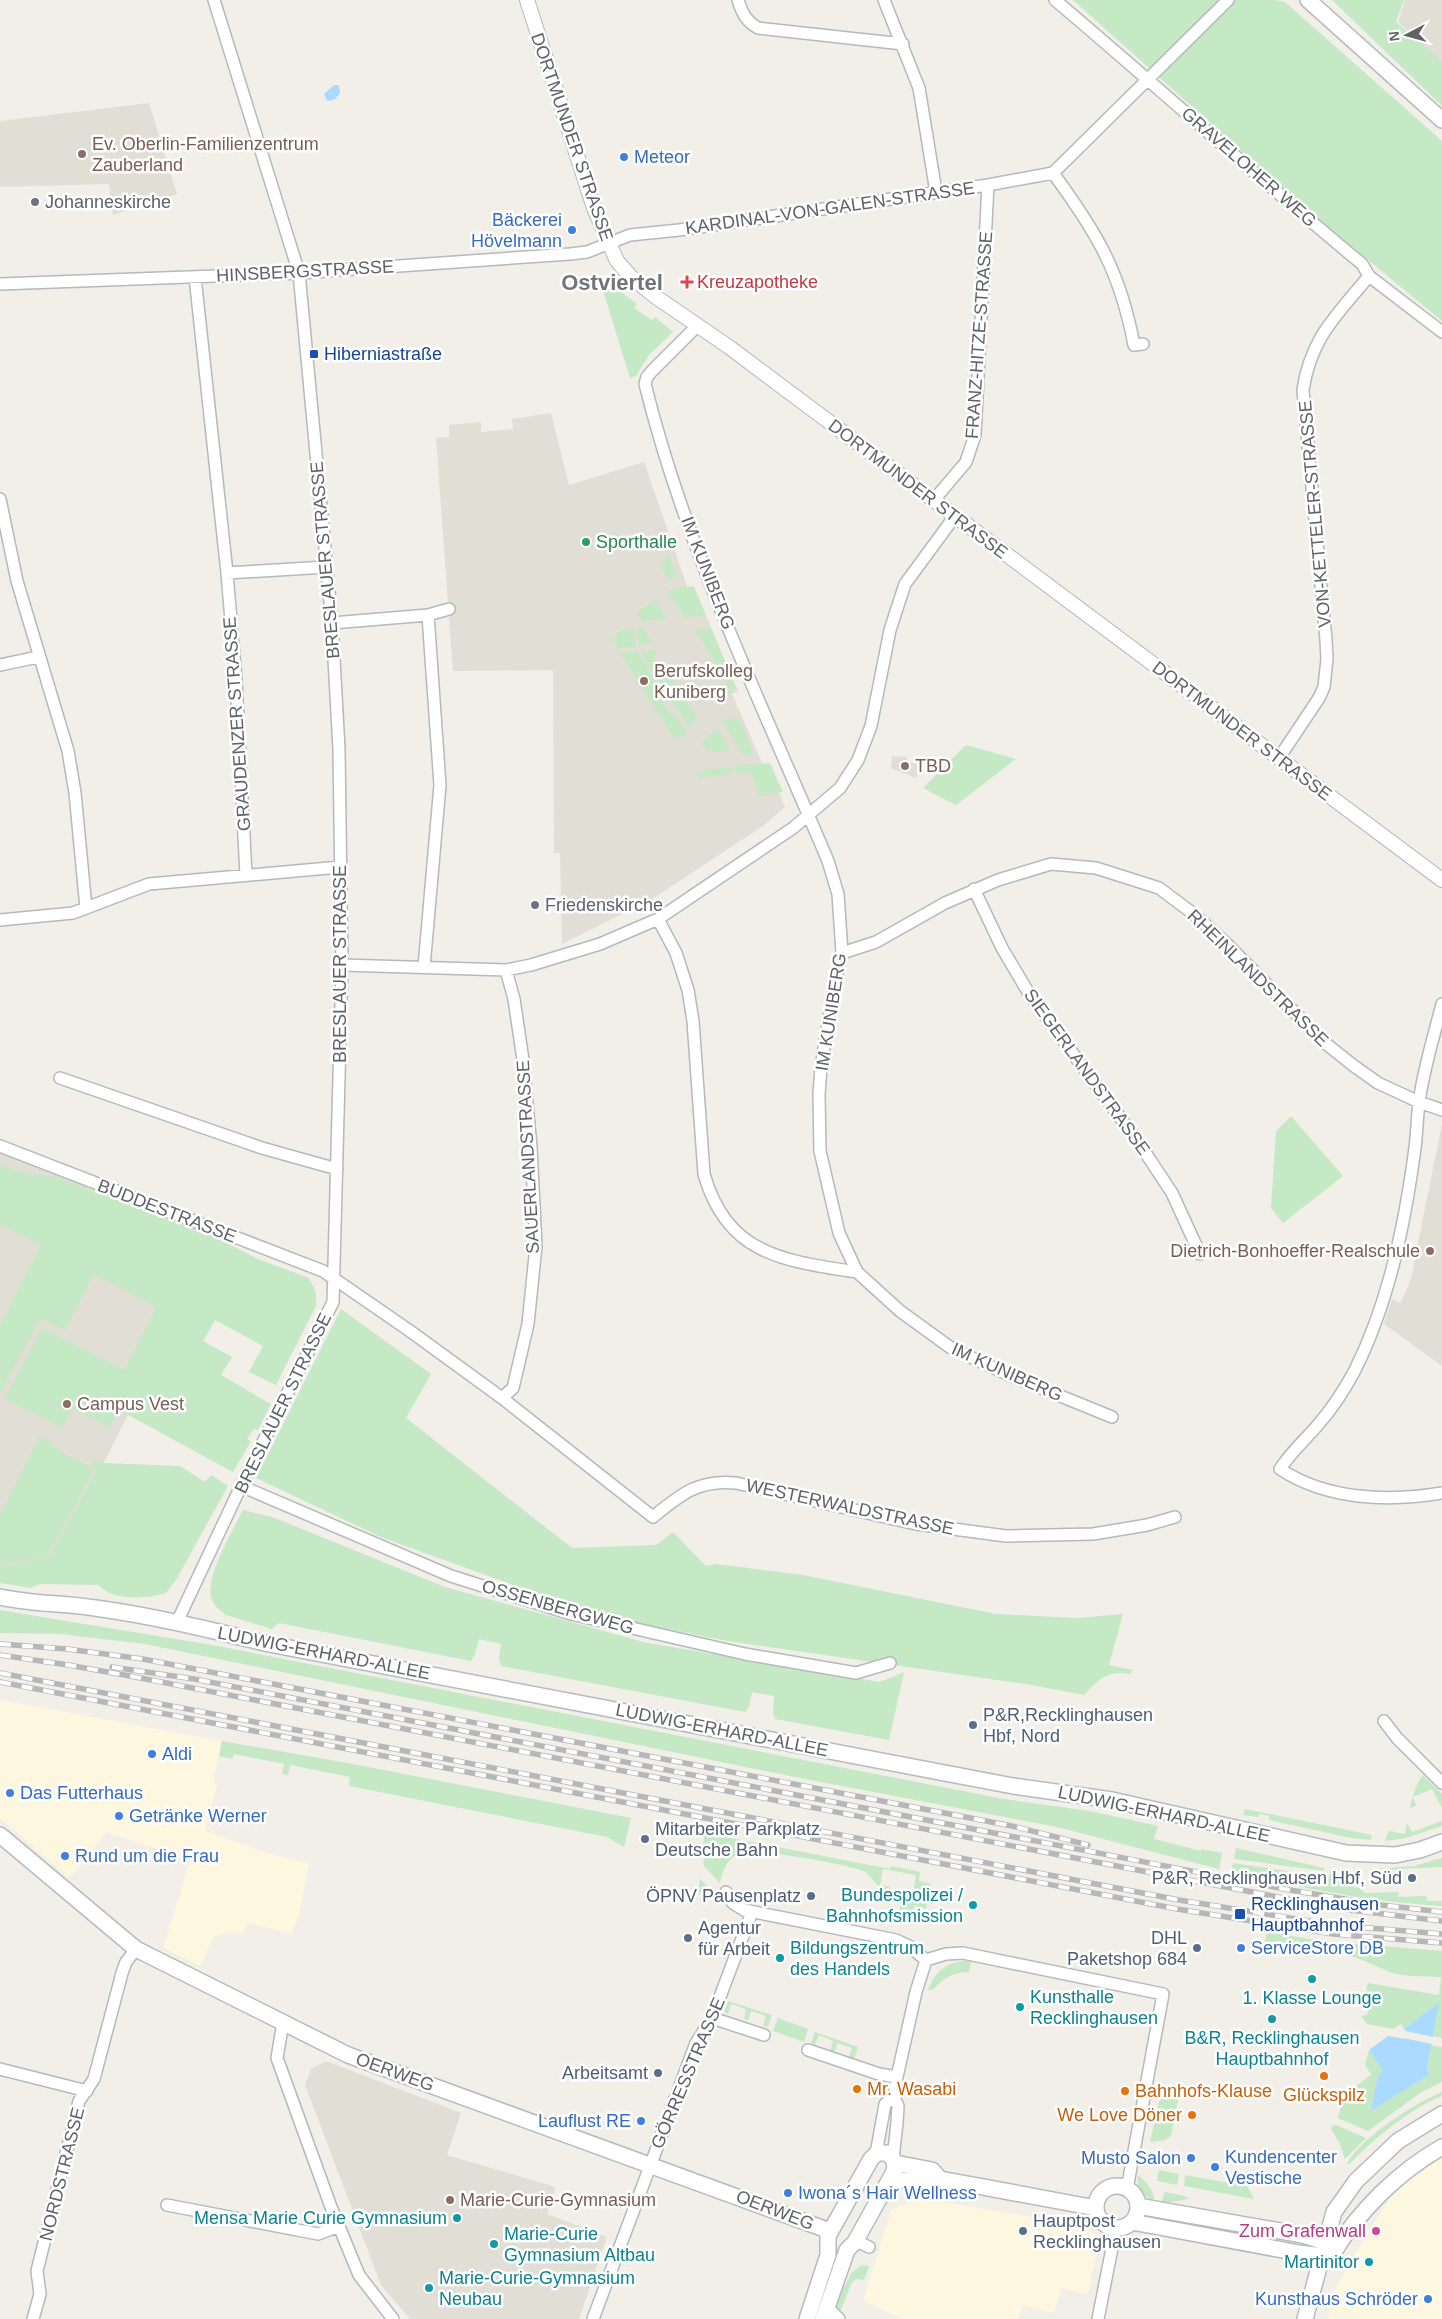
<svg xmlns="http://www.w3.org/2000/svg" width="1442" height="2319" font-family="Arial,sans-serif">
	<rect width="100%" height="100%" fill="#f1efe8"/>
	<path fill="#fef7e0" d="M0,1700L222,1741L213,1783L217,1785L205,1831L267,1853L309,1864L299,1916L291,1934L247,1922L243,1934L233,1931L214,1936L200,1966L163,1948L190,1861L107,1832L69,1878L0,1818Z
		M1442,2157V2319H1328L1333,2293L1370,2228L1397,2189Z
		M918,2198L1080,2225L1100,2236L1088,2294L1061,2288L1054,2313L1023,2305L1018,2319H902L863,2301L891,2210Z"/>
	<path fill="#e1ded6" d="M1405,0H1442V63L1398,22Z
		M149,103L177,194L113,215L109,184L0,187V121Z
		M551,413L569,485L644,462L687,586L694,587L738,691L732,694L763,765H768L785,807L763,826L652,899L562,944L560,853H554L553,670L453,671L436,438L449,437V425L481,422V432L513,429L512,419Z
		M892,756L907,757V761L919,765L916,778L891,768Z
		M1442,1124V1366L1384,1324L1392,1299L1401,1303L1411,1278Z
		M0,1150L221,1231L43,1583L32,1587L0,1578Z
		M324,2062H329L461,2113L447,2155L556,2187L547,2214L607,2237L579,2319H410L381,2285L305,2085L311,2069Z"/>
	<path fill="#c5e8c5" d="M1073,0H1274L1285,2L1442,141V321L1303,206Z
		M1332,0H1404L1396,22L1442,61V106Z
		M603,278L637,304L634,308L652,320L655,317L673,332L649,355L636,376L630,378L600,281Z
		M668,555L677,577L668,579L661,566Z
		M681,587H694L706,616L685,617L668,592Z
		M655,600L667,619L643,621L636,613Z
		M642,626L652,643L639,645L637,627Z
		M634,628L635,647L619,648L612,640L620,631Z
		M711,628L736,688L729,695L724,688L727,681L695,630Z
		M655,650L657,654L653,656L661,669L665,667L668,671L666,673L668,676L670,675L697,717L689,728L640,651Z
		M637,651L657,682L652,686L670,714L673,712L687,733L675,740L620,653Z
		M738,717L754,754H743L722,721Z
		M717,729L731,750L708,752L701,743Z
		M966,745L1016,759L956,805L923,788Z
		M770,763L783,792L760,796L750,772L736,774V766Z
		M731,767L732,774L699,778L695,772L700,771L701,774H703V770Z
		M1291,1116L1343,1176L1283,1223L1271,1208L1276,1131Z
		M0,1164L20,1172L56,1177L209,1234L258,1259L309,1278L316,1292V1306L276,1385L249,1372L263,1346L215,1320L203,1341L232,1357L221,1375L271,1404L258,1430L254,1429L247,1439L251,1441L233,1472L119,1410L110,1427L72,1408L63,1428L5,1399L42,1328L124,1370L157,1307L94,1274L65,1330L40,1319L0,1394V1325L41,1245L0,1224Z
		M341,1309L431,1374L406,1418L572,1548L656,1545L673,1532L706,1566L716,1564L803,1575L996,1614L1078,1618L1123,1614L1109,1665L1132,1670L1131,1674C1107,1670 1099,1679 1084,1695L1032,1685L727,1641L613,1618L527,1590L383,1538L256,1478Z
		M40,1436L53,1442L51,1446L94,1469L48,1556L0,1565V1515Z
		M94,1459L105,1463L180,1466L205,1482L211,1475L228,1486L176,1580L166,1593C146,1599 113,1601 98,1585L39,1584L31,1588L0,1583V1567L50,1557L97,1468L91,1465Z
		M243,1510L275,1518L445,1587L647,1643L880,1682L904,1672L889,1740L775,1719L773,1713L774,1696L752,1692L749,1707L745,1712L501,1666L499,1659L501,1644L479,1639L475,1654L471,1661L279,1623L272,1629L226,1615C219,1610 213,1605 211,1597C206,1575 233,1530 243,1510Z
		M0,1610L212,1645L1004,1799L1090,1811L1158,1826L1154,1839L1201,1851V1849L1222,1853L1219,1869L1057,1827L800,1778L145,1644L61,1634L0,1633Z
		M222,1741L353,1764L631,1818L624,1847L607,1837L349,1786L350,1777L290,1765L288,1775L282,1774L284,1764L234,1754L232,1759L219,1756Z
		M1423,1775L1442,1794V1808L1432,1789L1413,1797L1416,1806L1410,1808C1413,1796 1415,1785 1423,1775Z
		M1245,1809L1372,1835L1371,1840L1351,1838L1269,1820V1816L1259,1814L1258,1817L1243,1815Z
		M1442,1821V1826L1406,1838L1385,1841L1389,1831L1405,1834L1407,1823L1412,1832Z
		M705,1833L890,1869L891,1866L920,1872L919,1881L931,1884L926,1909L914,1906L912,1916L904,1920L899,1913L902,1894L913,1896L916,1875L883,1869L880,1885L890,1887V1892L892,1893L890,1901C882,1892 874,1879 865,1872C855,1865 754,1848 743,1852C728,1857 723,1868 720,1883L703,1865L704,1856L701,1855Z
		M1236,1848L1324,1868V1871L1234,1859Z
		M1442,1858V1867L1380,1870L1381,1880L1375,1881L1372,1878L1374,1869L1414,1866Z
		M1233,1863L1329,1877L1331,1871L1337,1872L1340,1884L1360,1888L1365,1893L1398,1892L1399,1897L1426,1896L1427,1901H1442V1906C1372,1902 1299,1888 1231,1871Z
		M700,1879L718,1897L717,1899L698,1892Z
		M1267,1932L1322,1941L1442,1951V2038L1433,2036L1438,2004L1404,2029L1401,2024L1393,2029L1367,2024L1361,2016L1367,2015L1371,1996L1365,1995L1368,1983L1439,1995L1441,1978L1439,1977C1424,1976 1411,1977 1396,1974C1380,1970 1345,1947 1329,1957L1330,1951L1264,1946Z
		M966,1961L971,1962L969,1972C953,1972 943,1978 933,1990H928C935,1972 946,1962 966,1961Z
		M728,2001L772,2015L768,2027L763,2025L766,2016L751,2011L748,2020L744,2019L746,2009L731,2004L728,2014L724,2012Z
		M778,2018L808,2029L804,2042L773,2031Z
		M815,2032L858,2047L854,2059L849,2057L852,2048L838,2043L834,2052L830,2051L833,2041L819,2035L815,2045L811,2043Z
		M1431,2045L1442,2047V2082L1423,2091L1368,2131L1338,2118L1344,2095L1371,2075L1365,2064L1369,2050L1383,2071L1378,2075L1371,2111L1430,2073L1427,2068Z
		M1163,2085L1180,2090L1171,2136L1165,2140L1150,2142Z
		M1442,2092V2096C1406,2111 1377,2137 1349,2164L1347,2163C1362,2137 1415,2103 1442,2092Z
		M1332,2125H1336L1366,2138L1345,2159L1339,2142L1331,2129Z
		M1159,2170L1179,2174L1177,2185L1157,2181Z
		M1185,2175L1247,2186L1254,2199L1184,2186Z
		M1139,2176C1147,2182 1155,2192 1154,2202L1139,2192L1137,2177Z
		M1165,2192L1188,2197V2199L1161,2204Z
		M1160,2213L1299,2238L1298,2243L1158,2221Z
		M862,2265L869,2266L864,2280L857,2279L852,2282L840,2312L838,2311L836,2302L841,2284L845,2286L851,2273Z"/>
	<path fill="#aadaff" d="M334,85H339L340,93L334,100L327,101L324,94Z
		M1439,2003L1427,2068L1430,2074L1371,2111L1378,2075L1383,2071L1369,2050L1388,2036L1405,2039L1406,2031L1404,2029Z"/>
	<path fill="#f1efe8" d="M1405,2031L1433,2037L1432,2044L1403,2038Z"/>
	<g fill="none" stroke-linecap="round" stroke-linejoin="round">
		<defs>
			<path id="minor" d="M738,0C742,13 746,21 758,28L903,44
				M884,0L919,88L936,192
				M1055,0C1158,87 1258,178 1362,264L1369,276L1442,332
				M1053,173C1097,233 1120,271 1134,345L1143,344
				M195,277L227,573L236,680L246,875
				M0,284L299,273L570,254L587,252L630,235L679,230L988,185L1053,173L1228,0
				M697,326L652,371L647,377L645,384C686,550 762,704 828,861L838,894L842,953L833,992L821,1067L819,1094L820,1151L839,1233L857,1272L900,1311L951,1348L1009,1375L1112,1417
				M0,499L17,581L68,751L75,793L86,908
				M933,501L966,462L975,435L988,185
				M227,573L327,567
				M332,623L428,615L449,609
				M0,665L38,657
				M1279,758L1319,698L1324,687L1327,659L1326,640L1303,390C1311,337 1337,315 1369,276
				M974,889L1002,948L1031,997L1139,1143L1172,1193L1200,1254
				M658,919L676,953L688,990L693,1021L704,1174C727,1255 784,1261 857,1272
				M0,920L73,913L149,884L340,867
				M842,953L876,942L945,903L998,880L1051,864L1096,868L1159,888L1195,915L1228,945L1325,1043L1354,1066L1378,1083L1419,1102L1442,1110
				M342,965L506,970L531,965L600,944L658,919L793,828L840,788L858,760L871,726L890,630L905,584L955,516
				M424,967L440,785L428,615
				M1442,1004C1434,1036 1423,1070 1419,1103C1417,1118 1417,1133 1415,1148C1405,1223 1389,1302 1355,1370C1345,1389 1331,1410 1317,1426C1304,1441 1291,1452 1280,1469C1327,1500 1388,1502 1442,1493
				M60,1078L262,1148L337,1169
				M0,1146L323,1271L410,1331L502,1398L653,1517C680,1495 698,1479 736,1483L916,1524L1006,1536L1093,1534L1147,1525L1175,1517
				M502,1398L513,1388L528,1324L536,1246L531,1147L523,1060L514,999L506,970
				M241,1486L451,1576L571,1614L745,1654L856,1673L890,1663
				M177,1622L241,1486L333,1302L342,965L339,749L332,623L299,273L214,0
				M1384,1721L1397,1738L1442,1783
				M726,1892L733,1903L744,1910L896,1940L909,1946L926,1960
				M926,1960L946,1954L963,1953L1163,1994L1127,2189
				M712,2018L764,2035
				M283,2022L277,2058L331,2207L359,2275L393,2319
				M808,2050L879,2074L897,2077
				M0,2069L87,2091
				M876,2154L885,2104L894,2097
				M893,2158L897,2123L898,2106L894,2097L897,2077L916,1992L926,1960
				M167,2205L318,2234L339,2226
				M856,2241L869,2247
				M827,2307L839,2319
				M33,2319L40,2294L37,2271L79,2101L94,2079L122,1973L126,1962L136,1949
				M593,2319L696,2043L712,2018L752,1912
				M1098,2319L1116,2228"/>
			<path id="tertiary" d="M527,0L594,208L617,261L631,277L656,297L729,347L1442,880"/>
			<path id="secondary" d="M1308,0L1442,120
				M0,1597C32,1604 63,1603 95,1608C154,1616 211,1630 269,1644L1013,1786L1112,1800L1346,1853L1395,1855L1420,1850L1442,1842
				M0,1835L136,1949L348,2055L830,2231
				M895,2163L932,2170L940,2179
				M890,2179L931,2183L940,2179L1096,2208
				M1096 2207a21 21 0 1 1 42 0a21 21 0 1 1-42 0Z
				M1138,2206L1303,2235L1338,2246
				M1132,2222L1299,2253L1330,2257
				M1333,2253C1360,2210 1398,2172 1442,2147
				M807,2319L828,2255V2236L871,2159L877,2153H887L894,2160L895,2170L855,2242L847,2250
				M823,2319L847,2250
				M1305,2319L1334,2212L1356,2181L1398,2141L1442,2114"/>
		</defs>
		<use href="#minor" stroke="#b5b8bc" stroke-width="14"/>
		<use href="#tertiary" stroke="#b5b8bc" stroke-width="16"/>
		<use href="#secondary" stroke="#b6babf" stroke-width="18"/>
		<use href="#minor" stroke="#fff" stroke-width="11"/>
		<use href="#tertiary" stroke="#fff" stroke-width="14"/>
		<use href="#secondary" stroke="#fff" stroke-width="15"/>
		<defs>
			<path id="rail" d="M0,1644L67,1649L143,1659L1012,1826L1088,1845
				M0,1655L68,1665L130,1676L1288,1899L1350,1910L1442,1921
				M112,1667L194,1679L1290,1890L1381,1905L1442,1912
				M0,1673L1179,1900L1334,1925L1442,1934
				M0,1682L1177,1909L1333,1934L1442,1943"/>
		</defs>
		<use href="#rail" stroke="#b6b7b8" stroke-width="5.5"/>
		<use href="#rail" stroke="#fff" stroke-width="4" stroke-dasharray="11" stroke-linecap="butt"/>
	</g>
	<g fill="#8d6e63" stroke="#fff" stroke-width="2">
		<circle cx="82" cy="154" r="5"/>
		<circle cx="644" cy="681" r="5"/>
		<circle cx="905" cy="766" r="5"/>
		<circle cx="1430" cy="1251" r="5"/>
		<circle cx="67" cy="1404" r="5"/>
		<circle cx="450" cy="2200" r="5"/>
	</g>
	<g fill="#3f7fe0" stroke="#fff" stroke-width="2">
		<circle cx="624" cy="157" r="5"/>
		<circle cx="572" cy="230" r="5"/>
		<circle cx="152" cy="1754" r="5"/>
		<circle cx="10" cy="1793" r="5"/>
		<circle cx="119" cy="1816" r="5"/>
		<circle cx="65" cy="1856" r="5"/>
		<circle cx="1241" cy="1948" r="5"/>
		<circle cx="641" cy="2121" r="5"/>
		<circle cx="1191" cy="2158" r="5"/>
		<circle cx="1215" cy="2167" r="5"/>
		<circle cx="788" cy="2193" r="5"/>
		<circle cx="1428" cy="2299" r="5"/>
	</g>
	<g fill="#6b7280" stroke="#fff" stroke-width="2">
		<circle cx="35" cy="202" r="5"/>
		<circle cx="535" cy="905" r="5"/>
	</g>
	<path fill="#e0444e" stroke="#fff" stroke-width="2" d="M684.5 274.5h5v5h5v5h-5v5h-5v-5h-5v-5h5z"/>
	<g fill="#1a4fb4" stroke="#fff" stroke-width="2">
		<rect x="309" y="349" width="10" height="10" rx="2.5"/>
		<rect x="1234" y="1908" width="12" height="12" rx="2.5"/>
	</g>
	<circle fill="#2e9e5b" stroke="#fff" stroke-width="2" cx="586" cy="542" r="5"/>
	<g fill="#5c6f8a" stroke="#fff" stroke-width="2">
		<circle cx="973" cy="1725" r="5"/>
		<circle cx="645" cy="1839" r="5"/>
		<circle cx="1412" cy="1878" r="5"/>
		<circle cx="811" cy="1896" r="5"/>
		<circle cx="688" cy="1938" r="5"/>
		<circle cx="1197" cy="1948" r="5"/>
		<circle cx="658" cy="2073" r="5"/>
		<circle cx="1023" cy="2231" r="5"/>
	</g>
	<g fill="#0f9aa8" stroke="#fff" stroke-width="2">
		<circle cx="973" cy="1905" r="5"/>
		<circle cx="780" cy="1958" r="5"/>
		<circle cx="1312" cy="1979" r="5"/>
		<circle cx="1020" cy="2007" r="5"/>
		<circle cx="1272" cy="2019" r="5"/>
		<circle cx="457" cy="2218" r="5"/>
		<circle cx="494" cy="2244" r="5"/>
		<circle cx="1369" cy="2262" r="5"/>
		<circle cx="429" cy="2288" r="5"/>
	</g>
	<g fill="#e8710a" stroke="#fff" stroke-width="2">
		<circle cx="1324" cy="2076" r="5"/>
		<circle cx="857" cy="2089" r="5"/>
		<circle cx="1125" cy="2091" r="5"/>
		<circle cx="1192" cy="2115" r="5"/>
	</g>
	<circle fill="#d1479c" stroke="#fff" stroke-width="2" cx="1376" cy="2231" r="5"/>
	<g text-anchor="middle" stroke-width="5" stroke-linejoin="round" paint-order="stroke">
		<g font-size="18" fill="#5f6368" stroke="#fff">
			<text transform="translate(572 137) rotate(71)" y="6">DORTMUNDER STRASSE</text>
			<text transform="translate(1249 167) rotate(41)" y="6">GRAVELOHER WEG</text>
			<text transform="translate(830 208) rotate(-8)" y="6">KARDINAL-VON-GALEN-STRASSE</text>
			<text transform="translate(305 271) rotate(-3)" y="6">HINSBERGSTRASSE</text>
			<text transform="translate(979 335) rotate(-86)" y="6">FRANZ-HITZE-STRASSE</text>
			<text transform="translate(918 489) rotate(37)" y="6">DORTMUNDER STRASSE</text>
			<text transform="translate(1315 514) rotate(-95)" y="6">VON-KETTELER-STRASSE</text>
			<text transform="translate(325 560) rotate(-95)" y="6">BRESLAUER STRASSE</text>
			<text transform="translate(708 573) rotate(69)" y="6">IM KUNIBERG</text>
			<text transform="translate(237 724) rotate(-94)" y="6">GRAUDENZER STRASSE</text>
			<text transform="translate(1242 731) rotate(37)" y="6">DORTMUNDER STRASSE</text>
			<text transform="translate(340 964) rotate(-90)" y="6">BRESLAUER STRASSE</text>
			<text transform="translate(1258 978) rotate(44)" y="6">RHEINLANDSTRASSE</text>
			<text transform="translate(831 1012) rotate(-81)" y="6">IM KUNIBERG</text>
			<text transform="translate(1087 1072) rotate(54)" y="6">SIEGERLANDSTRASSE</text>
			<text transform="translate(528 1157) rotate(-93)" y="6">SAUERLANDSTRASSE</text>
			<text transform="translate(167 1211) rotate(21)" y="6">BUDDESTRASSE</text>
			<text transform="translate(1007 1372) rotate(24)" y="6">IM KUNIBERG</text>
			<text transform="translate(283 1403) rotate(-64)" y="6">BRESLAUER STRASSE</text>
			<text transform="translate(850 1507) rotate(12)" y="6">WESTERWALDSTRASSE</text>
			<text transform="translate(558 1607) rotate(16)" y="6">OSSENBERGWEG</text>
			<text transform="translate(324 1653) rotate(11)" y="6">LUDWIG-ERHARD-ALLEE</text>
			<text transform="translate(722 1730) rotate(11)" y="6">LUDWIG-ERHARD-ALLEE</text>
			<text transform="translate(1164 1814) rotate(12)" y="6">LUDWIG-ERHARD-ALLEE</text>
			<text transform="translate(395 2072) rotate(20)" y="6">OERWEG</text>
			<text transform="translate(688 2073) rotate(-67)" y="6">GÖRRESSTRASSE</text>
			<text transform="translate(62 2174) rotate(-76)" y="6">NORDSTRASSE</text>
			<text transform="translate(775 2210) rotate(21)" y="6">OERWEG</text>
		</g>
		<g font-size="18" fill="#785e54" stroke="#fff" text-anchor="start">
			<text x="92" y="150">Ev. Oberlin-Familienzentrum<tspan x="92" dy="21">Zauberland</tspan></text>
			<text x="654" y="677">Berufskolleg<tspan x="654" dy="21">Kuniberg</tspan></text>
			<text x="915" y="772">TBD</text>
			<text x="1420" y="1257" text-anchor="end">Dietrich-Bonhoeffer-Realschule</text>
			<text x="77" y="1410">Campus Vest</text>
			<text x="460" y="2206">Marie-Curie-Gymnasium</text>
		</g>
		<g font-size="18" fill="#366cbe" stroke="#fff" text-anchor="start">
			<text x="634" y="163">Meteor</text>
			<text x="562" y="226" text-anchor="end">Bäckerei<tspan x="562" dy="21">Hövelmann</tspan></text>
			<text x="162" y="1760">Aldi</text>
			<text x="20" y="1799">Das Futterhaus</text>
			<text x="129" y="1822">Getränke Werner</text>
			<text x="75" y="1862">Rund um die Frau</text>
			<text x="1251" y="1954">ServiceStore DB</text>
			<text x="631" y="2127" text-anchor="end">Lauflust RE</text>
			<text x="1225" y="2163">Kundencenter<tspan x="1225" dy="21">Vestische</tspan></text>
			<text x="1181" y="2164" text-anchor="end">Musto Salon</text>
			<text x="798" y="2199">Iwona´s Hair Wellness</text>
			<text x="1418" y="2305" text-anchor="end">Kunsthaus Schröder</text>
		</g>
		<g font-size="18" fill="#5b616d" stroke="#fff" text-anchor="start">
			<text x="45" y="208">Johanneskirche</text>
			<text x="545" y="911">Friedenskirche</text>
		</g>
		<g font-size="18" fill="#be3a42" stroke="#fff" text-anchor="start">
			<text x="697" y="288">Kreuzapotheke</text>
		</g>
		<g font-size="18" fill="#164399" stroke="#fff" text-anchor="start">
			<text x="324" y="360">Hiberniastraße</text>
			<text x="1251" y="1910">Recklinghausen<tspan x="1251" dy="21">Hauptbahnhof</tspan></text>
		</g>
		<g font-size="18" fill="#27864d" stroke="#fff" text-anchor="start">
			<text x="596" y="548">Sporthalle</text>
		</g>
		<g font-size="18" fill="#4e5e75" stroke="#fff" text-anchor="start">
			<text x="983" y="1721">P&amp;R,Recklinghausen<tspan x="983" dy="21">Hbf, Nord</tspan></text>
			<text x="655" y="1835">Mitarbeiter Parkplatz<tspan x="655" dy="21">Deutsche Bahn</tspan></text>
			<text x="1402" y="1884" text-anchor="end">P&amp;R, Recklinghausen Hbf, Süd</text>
			<text x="801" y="1902" text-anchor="end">ÖPNV Pausenplatz</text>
			<text x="698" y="1934">Agentur<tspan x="698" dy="21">für Arbeit</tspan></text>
			<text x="1187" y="1944" text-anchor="end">DHL<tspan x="1187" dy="21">Paketshop 684</tspan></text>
			<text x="648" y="2079" text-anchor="end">Arbeitsamt</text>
			<text x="1033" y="2227">Hauptpost<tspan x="1033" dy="21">Recklinghausen</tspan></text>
		</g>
		<g font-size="18" fill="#0d838f" stroke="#fff" text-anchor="start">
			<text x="963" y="1901" text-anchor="end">Bundespolizei /<tspan x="963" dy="21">Bahnhofsmission</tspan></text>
			<text x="790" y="1954">Bildungszentrum<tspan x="790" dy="21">des Handels</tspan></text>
			<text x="1030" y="2003">Kunsthalle<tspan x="1030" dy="21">Recklinghausen</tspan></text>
			<text x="1312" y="2004" text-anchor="middle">1. Klasse Lounge</text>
			<text x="1272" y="2044" text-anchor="middle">B&amp;R, Recklinghausen<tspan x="1272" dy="21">Hauptbahnhof</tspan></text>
			<text x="447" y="2224" text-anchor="end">Mensa Marie Curie Gymnasium</text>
			<text x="504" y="2240">Marie-Curie<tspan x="504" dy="21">Gymnasium Altbau</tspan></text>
			<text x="1359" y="2268" text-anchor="end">Martinitor</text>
			<text x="439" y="2284">Marie-Curie-Gymnasium<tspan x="439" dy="21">Neubau</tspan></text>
		</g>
		<g font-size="18" fill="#c56008" stroke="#fff" text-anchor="start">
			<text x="867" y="2095">Mr. Wasabi</text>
			<text x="1135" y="2097">Bahnhofs-Klause</text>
			<text x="1324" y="2101" text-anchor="middle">Glückspilz</text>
			<text x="1182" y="2121" text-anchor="end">We Love Döner</text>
		</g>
		<g font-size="18" fill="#b23c85" stroke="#fff" text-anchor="end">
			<text x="1366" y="2237">Zum Grafenwall</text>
		</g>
		<g font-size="22" font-weight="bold" fill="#70757a" stroke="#fff">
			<text x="612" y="290">Ostviertel</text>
		</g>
	</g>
	<g transform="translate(1407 35) rotate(264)" stroke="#ffffff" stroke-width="4" paint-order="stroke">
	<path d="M0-4L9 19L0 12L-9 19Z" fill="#5f6368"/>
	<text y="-8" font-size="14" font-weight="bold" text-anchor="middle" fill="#5f6368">N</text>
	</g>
</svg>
